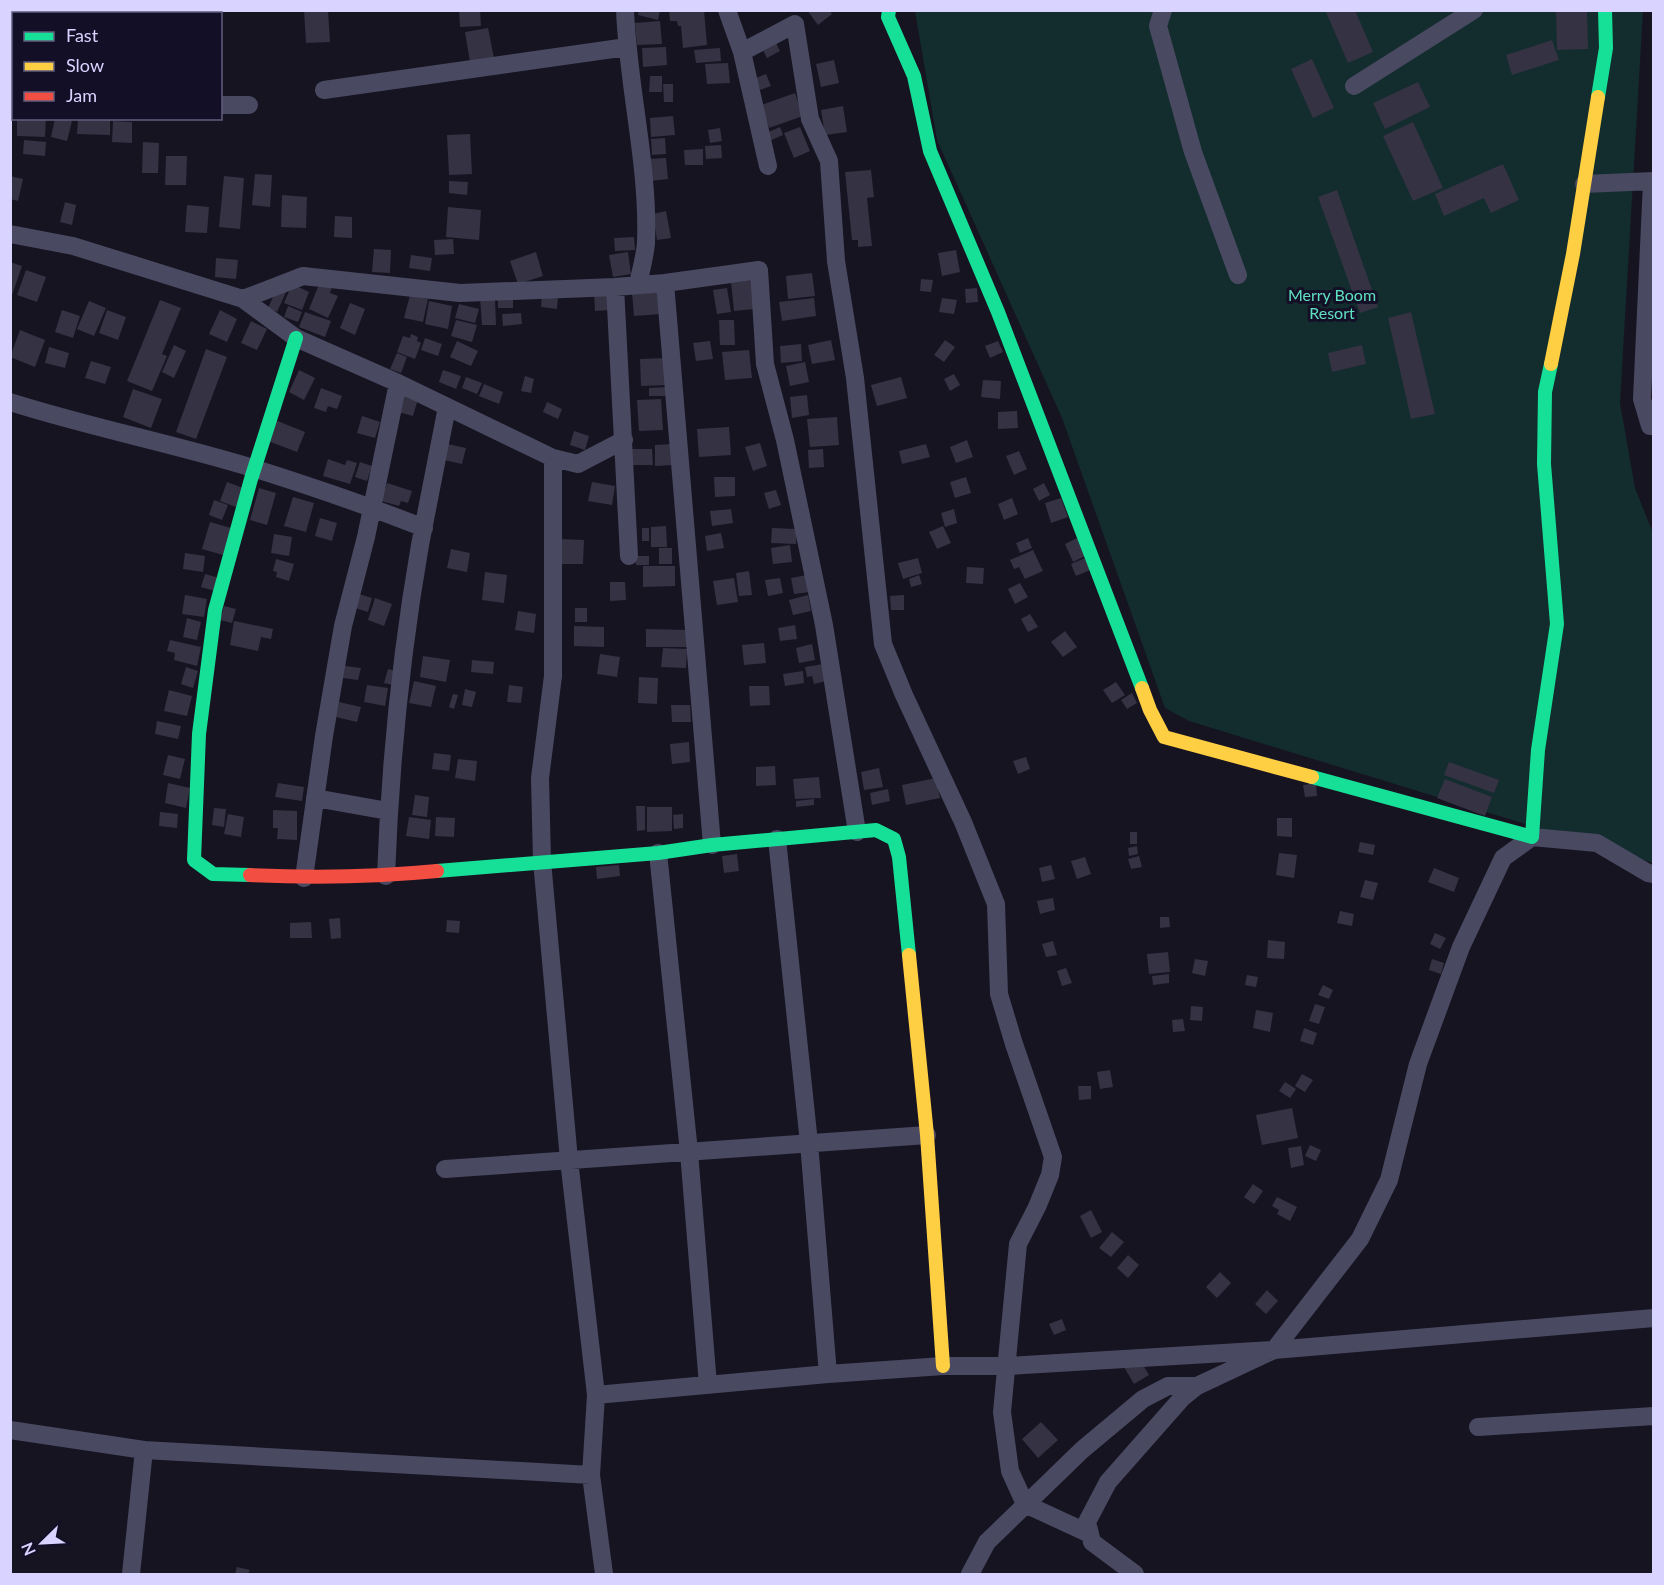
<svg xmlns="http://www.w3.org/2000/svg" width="1664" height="1585" font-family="Lato,sans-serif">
	<rect width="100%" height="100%" fill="#161421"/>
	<path fill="#132c2d" d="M915,11H1643L1620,403L1635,488L1653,533V863L1189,721L1165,708L1062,418L937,140Z"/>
	<path fill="#343243" d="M304,10H328L330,42L306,43Z
		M459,10H480L481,26L460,27Z
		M639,10H660L658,20L638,15Z
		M669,10H704L707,45L683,48L681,26H678L677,21H670Z
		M807,10H829L832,14L818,25Z
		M1325,10H1355L1373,52L1348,63Z
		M1556,10H1587L1588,49L1557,50Z
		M660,21L662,44L637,45L635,23Z
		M488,28L494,58L470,62L465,32Z
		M1552,40L1559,60L1512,75L1506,55Z
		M775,41L780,51L767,58L762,48Z
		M666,47L667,65L643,67L642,48Z
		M720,48L721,61L696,63L694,50Z
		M1312,59L1334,108L1313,118L1291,69Z
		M834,60L839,83L821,87L816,64Z
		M728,63L730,83L707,84L705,64Z
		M766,74L771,86L760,90L756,78Z
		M650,76H662V92H649Z
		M1418,82L1430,107L1385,129L1373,103Z
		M663,84H673V102H664Z
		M795,93L803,116L769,128L761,105Z
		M843,106L847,132L825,135L821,110Z
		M673,116L675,135L651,137L650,118Z
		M17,118H46L45,137L17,136Z
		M55,118L72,121L67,141L51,137Z
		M78,118H110V135L77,134Z
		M113,121L132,122V143L112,142Z
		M1413,122L1443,188L1413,201L1383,136Z
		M780,127L783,135L769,141L766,133Z
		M800,127L810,151L794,158L784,133Z
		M720,128L722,141L710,143L708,130Z
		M470,134L472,174L449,175L447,135Z
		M665,138L666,154L652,155L651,139Z
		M24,140L46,142L45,156L23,154Z
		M143,142L159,143L158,173H142Z
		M721,145L722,158L706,159L705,146Z
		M703,149V165H685L684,150Z
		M166,156H187L186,185H165Z
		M666,158L668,179L650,181L648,159Z
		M1503,164L1519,200L1491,213L1484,198L1444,216L1435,194Z
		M871,170L874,197L867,198L872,246L858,247V240H852L845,172Z
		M255,174L272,175L270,207L252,205Z
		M10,176L23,179L18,201L10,199Z
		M224,176L244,178L240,229L219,227Z
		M449,181L468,182L467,195L449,193Z
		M1337,190L1378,307L1360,313L1318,197Z
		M282,195L307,197L306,228L281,227Z
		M65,202L76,205L72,225L60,222Z
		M187,205L209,207L207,233L185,232Z
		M448,207L481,210L479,240L446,237Z
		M666,211L671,238L657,240L653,214Z
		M335,216L352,217V238L334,237Z
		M634,237L635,250L615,251L614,238Z
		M453,239L454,254L435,255L434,240Z
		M374,249L391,250L390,273L372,272Z
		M956,250L960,272L942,276L938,253Z
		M536,252L543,276L518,284L510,261Z
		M628,252L631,274L613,277L609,255Z
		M411,255L432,258L430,271L409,268Z
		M216,258L238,260L236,279L215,277Z
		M10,262L22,266L11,298H10Z
		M26,270L46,277L37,302L17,295Z
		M812,273L815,296L788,299L786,276Z
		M921,279L933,280L931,292L920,291Z
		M752,280L754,309L734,311L731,282Z
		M320,282L332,287L330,293L338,296L328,318L309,309Z
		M292,284L309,292L302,310L284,303Z
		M278,286L287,290L277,312L268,308Z
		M727,288L731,312L717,314L713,290Z
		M977,288L978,302L966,303L965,289Z
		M594,290H609L610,310L595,311Z
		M661,291L662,314L634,316L632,293Z
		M513,293V308H498V294Z
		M542,294L558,296L557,309L541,307Z
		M410,295L428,299L423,322L404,318Z
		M480,298H495L496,325H482Z
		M814,298L816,316L782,321L779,302Z
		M942,298L957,300L954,314L939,312Z
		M160,300L181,308L162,354L167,356L152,391L127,381Z
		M89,301L106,308L94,336L77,329Z
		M429,301L452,306L448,329L425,324Z
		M350,303L365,309L355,335L340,328Z
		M459,304L479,309L475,323L455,318Z
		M288,306L302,312L298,322L284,317Z
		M62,310L80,316L73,338L55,332Z
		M107,310L126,317L118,340L99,333Z
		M220,310L237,319L227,342L209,334Z
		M305,312L331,321L325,337L299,327Z
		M1411,312L1435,414L1411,419L1388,318Z
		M521,313L522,324L503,326L502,314Z
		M456,320L477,325L472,342L451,336Z
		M719,320H734L735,345H720Z
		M251,321L267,329L257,350L241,343Z
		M20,330L45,340L35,367L10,357Z
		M411,334L418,337L417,341L421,343L415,359L397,352L403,336L410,338Z
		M425,338L442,344L438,356L421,350Z
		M831,340L835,360L812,364L808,345Z
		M945,340L955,347L944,362L934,355Z
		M457,341L478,351L471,366L450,357Z
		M710,341L713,359L696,361L693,343Z
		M998,341L1003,352L990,358L985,346Z
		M801,344L802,361L781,363L780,346Z
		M174,345L186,351L174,378L162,372Z
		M1362,345L1366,364L1332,372L1328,353Z
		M49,347L69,353L65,368L45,363Z
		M206,349L227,357L196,439L176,432Z
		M749,350L752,378L725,380L722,352Z
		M397,353L407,357L401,373L390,369Z
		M667,358L668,385L641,386L640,359Z
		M91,361L111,367L105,384L85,378Z
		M805,362L809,382L790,386L786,366Z
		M299,370L315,378L304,400L289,392Z
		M443,370L461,376L456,389L439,382Z
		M954,374L960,385L950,391L944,379Z
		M525,376L534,379L531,393L521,391Z
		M466,377L482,383L477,394L462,388Z
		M901,377L907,398L877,406L871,385Z
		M983,380L1001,381L1000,399L981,397Z
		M484,384L503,392L499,404L479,396Z
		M667,387L668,396H649V388Z
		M321,388L342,396L337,409L328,406L326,412L314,408Z
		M133,389L162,399L151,428L123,417Z
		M403,395L418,399L413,416L398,412Z
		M807,395L809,415L792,418L790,397Z
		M661,399L663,430L639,431L637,400Z
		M547,402L562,409L558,419L543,412Z
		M1017,411L1018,428L998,429V412Z
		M362,416L380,422L375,438L357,433Z
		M837,417L839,445L810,447L807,419Z
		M275,420L305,432L297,452L268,441Z
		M729,427L731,455L699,457L697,429Z
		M574,431L589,436L585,450L570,445Z
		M967,440L973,457L956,463L950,447Z
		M443,443L466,448L462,464L439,459Z
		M760,443L767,466L753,471L745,447Z
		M673,444V465L655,466V445Z
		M926,444L930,457L902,464L899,451Z
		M631,449H652L653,465H632Z
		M823,449L824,467L809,468L808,450Z
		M1019,451L1027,469L1014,475L1006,456Z
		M328,459L345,465L347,460L357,463L350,484L323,476Z
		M360,462L372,466L367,481L355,477Z
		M714,477H735V496L715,497Z
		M966,477L971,493L955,498L950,482Z
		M227,482L243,488L236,507L220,501Z
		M592,482L615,486L612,505L588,501Z
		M387,483L412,491L408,503L401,501L399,506L381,501Z
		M1044,483L1050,495L1039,501L1033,489Z
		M259,488L276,493L267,525L250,520Z
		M776,490L781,505L769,509L764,493Z
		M293,497L314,503L306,532L284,526Z
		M1012,498L1018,514L1004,520L998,504Z
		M1061,498L1068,517L1051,523L1045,503Z
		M214,500L228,505L222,520L209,515Z
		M731,509L733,523L712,526L710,511Z
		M954,509L957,523L945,527L941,513Z
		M320,518L337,523L332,541L315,536Z
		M210,522L231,528L223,555L202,549Z
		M666,526L667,547H651V527Z
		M943,526L951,543L937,549L929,532Z
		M642,528H649V541H642Z
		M772,528L797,529L796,544L771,543Z
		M721,533L724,548L707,551L705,536Z
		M274,534L292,537L289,556L271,553Z
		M1079,537L1087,555L1073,562L1065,544Z
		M1028,538L1032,548L1020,553L1016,543Z
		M560,539L584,540L583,564H560Z
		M790,545L792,562L773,564L771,548Z
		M659,548H672V564H659Z
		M451,549L470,553L467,572L447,568Z
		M1033,550L1043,571L1025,579L1019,567L1014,569L1010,560Z
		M185,553L205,556L203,572L183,569Z
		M635,556H649V565H636Z
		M918,558L922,573L903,579L898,563Z
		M1085,558L1090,570L1076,576L1071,564Z
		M276,559L294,564L289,581L276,577L277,572L273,571Z
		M643,566H675V586L643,587Z
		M967,567L984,568L983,584L966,583Z
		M749,571L752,595L739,596L736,573Z
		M485,572L507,575L504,603L482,600Z
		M205,574L219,578L215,591L201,587Z
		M807,575L810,592L794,594L791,578Z
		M919,575L922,584L911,587L909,579Z
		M734,578L738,602L717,605L713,581Z
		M780,578L783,593L768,596L765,580Z
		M610,582H625L626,600L610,601Z
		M1020,583L1028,597L1015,604L1008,589Z
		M356,593L372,598L368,612L352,607Z
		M185,595L207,599L204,617L182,614Z
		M808,595L811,611L793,615L789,600Z
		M904,595V610H891L890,596Z
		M375,598L392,604L384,626L368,620Z
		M224,606L236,609L232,623L220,620Z
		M575,608H587V622H575Z
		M518,611L536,614L534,633L515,630Z
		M1030,614L1038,627L1028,632L1021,619Z
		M187,618L201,622L197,640L183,637Z
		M234,621L273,629L271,639L261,637L258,651L230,645Z
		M795,625L797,639L780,641L778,628Z
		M574,626L604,627V647L574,646Z
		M646,629L689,630L688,647H646Z
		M1065,631L1077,647L1063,657L1051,642Z
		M170,640L201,647L197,666L174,660L175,653L167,651Z
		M764,643L766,663L744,665L742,645Z
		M812,644L815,660L799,663L796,648Z
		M663,648L687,649L686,668L661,667Z
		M600,654L620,657L617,677L597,674Z
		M423,656L450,660L446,682L420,677Z
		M472,660L494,662L493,674L471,672Z
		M823,664L826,681L814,684L812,676L807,677L805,667Z
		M345,666L361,668L358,680L343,678Z
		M186,667L198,671L193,688L181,684Z
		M388,669L397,671L393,685L384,683Z
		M803,671L804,683L785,686L783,674Z
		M639,677L658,678L657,704L638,703Z
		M414,681L436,686L431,707L409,703Z
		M1116,682L1125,695L1112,703L1103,690Z
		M367,685L388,688L385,706L364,702Z
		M509,685L523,687L521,703L507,702Z
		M749,686H769L770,705L750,706Z
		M465,689L476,692L472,707L462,705Z
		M169,690L192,696L187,716L164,711Z
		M1132,693L1137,703L1127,709L1121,700Z
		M453,694L458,695L454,709L449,707Z
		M339,702L361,707L357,722L336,717Z
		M671,705H690L691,722H672Z
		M157,721L181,726L178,739L155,734Z
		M689,742L690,762L672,764L670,744Z
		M434,753L451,755L449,771L432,769Z
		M168,755L185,759L180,779L163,775Z
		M1026,757L1030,769L1018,774L1013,761Z
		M458,759L477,761L475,781L455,778Z
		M1449,762L1499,780L1494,793L1444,775Z
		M775,766L776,785L756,786V767Z
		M879,768L883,787L864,790L861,772Z
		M819,777L821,798L795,799L793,779Z
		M936,778L940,798L906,805L902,785Z
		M1445,779L1492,797L1485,816L1437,798Z
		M168,783L190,788L186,808L165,803Z
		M278,783L304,787L302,801L275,797Z
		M1316,783L1317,796L1305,797L1303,785Z
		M888,789L890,801L872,805L870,793Z
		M415,795L429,797L427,817L412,815Z
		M814,799V805L796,807V801Z
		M636,806H645V830L637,831Z
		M647,807H672V831L647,832Z
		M214,808L226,809L224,827L212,825Z
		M273,810L297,811V840L277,839L278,828H273Z
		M160,812L178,814L177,828L159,826Z
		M228,814L244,817L241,837L224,834Z
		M683,814V828L674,829L673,815Z
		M409,817L431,820L429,839L406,836Z
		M436,817L455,818L454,837L435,836Z
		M1277,818H1292V837L1277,836Z
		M1130,832H1137V844H1130Z
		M1360,842L1375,845L1373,855L1358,852Z
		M1137,846L1138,854L1129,856L1128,848Z
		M1279,853L1297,855L1294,878L1276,875Z
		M737,854L739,871L724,873L722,856Z
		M1139,856L1142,867L1131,869L1128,859Z
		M1085,857L1091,874L1077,879L1071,861Z
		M619,865L620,876L597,879L596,867Z
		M1051,865L1055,879L1042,882L1039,868Z
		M1434,868L1459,878L1454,892L1428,882Z
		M1365,880L1378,883L1373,900L1360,897Z
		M1053,898L1055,910L1040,914L1037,901Z
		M1340,911L1354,914L1352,926L1337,923Z
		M1160,917H1169L1170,927L1160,928Z
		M340,918L341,938L331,939L329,919Z
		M447,920L460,921L459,933L446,932Z
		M311,922L312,938H290V923Z
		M1435,933L1446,938L1440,949L1430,944Z
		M1268,940L1285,942L1284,959L1267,958Z
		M1053,941L1057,955L1046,957L1042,944Z
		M1168,952L1170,972L1149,974L1147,954Z
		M1195,959L1208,961L1205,976L1192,973Z
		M1432,959L1444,963L1441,974L1429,970Z
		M1066,968L1072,983L1062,986L1057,971Z
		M1169,974V983L1153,985L1152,976Z
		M1247,975L1258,977L1256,987L1245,985Z
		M1323,985L1333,990L1329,999L1318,995Z
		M1315,1004L1325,1007L1319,1024L1309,1021Z
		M1191,1006L1203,1007L1202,1021L1190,1020Z
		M1256,1010L1273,1013L1270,1032L1253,1028Z
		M1183,1019L1185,1031L1173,1032L1172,1020Z
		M1304,1028L1317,1033L1313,1045L1300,1041Z
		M1110,1070L1113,1087L1100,1089L1097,1072Z
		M1302,1074L1313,1080L1305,1092L1295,1086Z
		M1285,1082L1296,1089L1290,1098L1279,1091Z
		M1078,1086H1091V1099L1079,1100Z
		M1292,1108L1298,1138L1262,1145L1256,1115Z
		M1310,1145L1321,1150L1316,1161L1305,1156Z
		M1301,1146L1304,1165L1291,1168L1288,1148Z
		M1253,1184L1263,1191L1254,1204L1244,1197Z
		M1277,1197L1297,1207L1290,1221L1277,1214L1279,1210L1272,1206Z
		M1091,1210L1102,1232L1091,1238L1080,1216Z
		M1112,1232L1124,1242L1111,1257L1099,1248Z
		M1128,1255L1139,1265L1128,1278L1117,1268Z
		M1220,1272L1231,1283L1217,1298L1206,1287Z
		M1267,1290L1278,1301L1266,1314L1255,1304Z
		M1062,1319L1066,1330L1054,1335L1049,1324Z
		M1136,1353L1149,1375L1134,1384L1121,1362Z
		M1041,1422L1058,1440L1038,1458L1022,1439Z
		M237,1567L250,1570L248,1574H235Z"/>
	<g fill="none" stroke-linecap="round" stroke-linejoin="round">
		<path stroke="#4a4962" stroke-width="18" d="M625,10C628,88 649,165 646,243C645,256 641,270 638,284
			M727,10L742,52L768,166
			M1163,10L1158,26L1193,152L1238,275
			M742,52L795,24L810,119L829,161L836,261L855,378L883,644L904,695L963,822L996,904L999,994L1014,1044L1053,1157L1050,1175L1037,1207L1018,1244L1002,1412L1010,1471L1025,1504L1090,1534
			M1354,86L1474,10
			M324,90L627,47
			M10,105H14
			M220,105H249
			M1652,182L1642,399L1650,426H1654
			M1584,184L1654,181
			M10,234L73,246L243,299L296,338L398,383L553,458V676L540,778L542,861L569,1160L596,1395L591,1475L604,1574
			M665,283L759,270L765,364L785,440L824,625L857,832
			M615,287L629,556
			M243,299L303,276L460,293L615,287L665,283L712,845
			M10,402C92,428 175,444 256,469C313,487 369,506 424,528
			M553,458L578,464L624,440
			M315,798L388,811
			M777,839L809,1143L828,1374
			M658,853L689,1152L708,1385
			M386,876C390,765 401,654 420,545C429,499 438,453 447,407
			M304,878L324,736L343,626L366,537L398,383
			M445,1169L927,1135
			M596,1395L828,1374L943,1366H1008L1274,1350L1654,1318
			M1478,1427L1654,1416
			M10,1430L144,1450L131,1574
			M144,1450L591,1475
			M970,1574L987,1542L1082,1450L1143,1399L1168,1386H1197
			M1135,1574L1092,1542L1087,1522L1108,1482L1182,1398L1197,1386L1274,1350L1360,1239L1389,1180L1418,1064L1461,947L1503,858L1532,837L1597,843L1648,873L1654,874"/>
		<path stroke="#16e098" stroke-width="14" d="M889,10L888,17L914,76L930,151L998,312L1142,688
			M1598,97L1606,48L1605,10
			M1312,777L1532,837L1538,750L1557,624L1544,464L1545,392L1551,364
			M437,871L658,853L712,845L876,830L894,839L899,857L909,955
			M250,875L213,874L194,860L199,734L215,610L251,479L296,338"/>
		<path stroke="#ffcf43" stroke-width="14" d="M1551,364L1573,254L1598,97
			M1142,688L1150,710L1164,737L1312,777
			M909,955L927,1135L943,1366"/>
		<path stroke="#f24e42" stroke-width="14" d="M250,875C313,878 375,877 437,871"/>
	</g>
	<g text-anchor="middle" stroke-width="6" stroke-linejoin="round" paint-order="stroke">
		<g font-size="16" fill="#5fe0c0" stroke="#130f26">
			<text x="1332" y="301">Merry Boom<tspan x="1332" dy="18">Resort</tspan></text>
		</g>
	</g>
	<rect width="1664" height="1585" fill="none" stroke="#d9d4ff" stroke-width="24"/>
	<rect x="12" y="12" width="210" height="108" fill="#130f26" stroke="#625e7d" stroke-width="1.5"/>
	<rect x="24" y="32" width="30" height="9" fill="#16e098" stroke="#625e7d" stroke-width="1.5"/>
	<text x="66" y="42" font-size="18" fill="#d9d4ff">Fast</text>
	<rect x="24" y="62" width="30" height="9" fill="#ffcf43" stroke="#625e7d" stroke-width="1.5"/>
	<text x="66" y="72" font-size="18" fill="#d9d4ff">Slow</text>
	<rect x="24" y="92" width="30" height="9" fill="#f24e42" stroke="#625e7d" stroke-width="1.5"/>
	<text x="66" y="102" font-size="18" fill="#d9d4ff">Jam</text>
	<g transform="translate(42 1543) rotate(246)" stroke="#130f26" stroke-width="4.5" paint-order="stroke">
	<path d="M0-4.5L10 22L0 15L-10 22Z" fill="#d9d4ff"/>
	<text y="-9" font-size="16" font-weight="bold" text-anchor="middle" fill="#d9d4ff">N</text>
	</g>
</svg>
